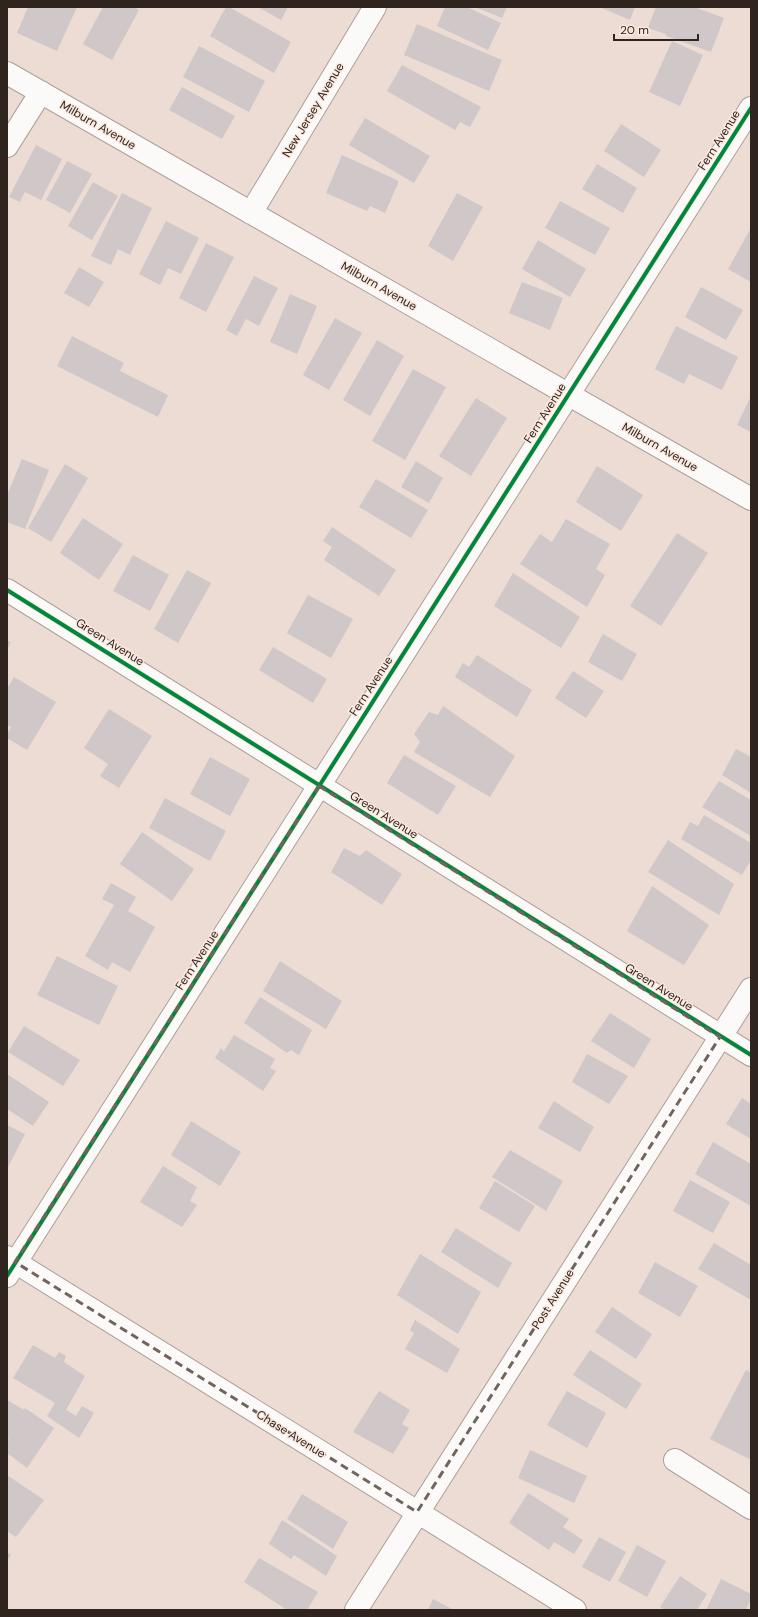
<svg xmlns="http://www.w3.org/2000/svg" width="758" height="1617" font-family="'DM Sans',sans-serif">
	<rect width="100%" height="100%" fill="#ecdcd4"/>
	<path fill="#cfc7c8" d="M28,7H77L57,51L17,33Z
		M103,7H134L139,10L112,60L83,44Z
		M226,7H229L291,42L274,73L210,36Z
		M258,7H288L281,20Z
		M445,7H467L501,23L488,50L437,26Z
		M475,7H507L502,18Z
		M599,7H635L630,20Z
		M656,7H694L724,18L711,52L666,36V34L648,28Z
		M417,24L502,60L489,91L404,55Z
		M672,41L703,55L680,106L649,92Z
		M199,46L265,81L249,112L183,77Z
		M402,65L481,107L470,127L460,122L455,130L387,91Z
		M182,87L235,116L222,139L169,110Z
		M365,118L430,156L414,183L349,145Z
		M621,124L661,150L644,177L604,151Z
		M36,145L62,159L41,200L25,192L20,202L9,197Z
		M342,155L399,181L385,213L370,206L367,211L326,193Z
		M67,161L92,174L70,213L46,200Z
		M597,164L637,188L623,213L582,189Z
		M93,182L118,196L92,240L68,226Z
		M122,193L152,208L130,255L118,249L111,265L91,256Z
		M457,193L483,207L453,261L428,246Z
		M560,201L610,228L595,255L545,228Z
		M166,221L199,238L181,274L168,268L160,285L139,274Z
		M751,228V282L728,269Z
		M538,240L586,269L570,297L522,269Z
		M206,243L234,257L206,312L179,298Z
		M79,267L104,282L89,307L64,293Z
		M254,276L278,288L259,326L246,319L237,336L226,330Z
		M522,282L563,298L550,330L509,313Z
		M701,287L743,310L726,340L685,317Z
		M290,294L317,306L297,354L270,342Z
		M335,318L362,333L329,390L303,375Z
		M676,326L738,357L722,390L689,374L684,384L655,369Z
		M72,336L124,363L120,371L168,395L158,417L57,366Z
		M377,340L404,356L370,416L343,400Z
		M413,369L446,387L405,460L372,441Z
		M751,396V432L737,425Z
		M476,398L507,418L471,476L439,456Z
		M22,459L49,470L25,529L7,522V495Z
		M416,461L443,478L429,503L401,487Z
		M65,464L88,478L51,542L28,528Z
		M597,466L643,495L621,531L576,502Z
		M376,479L428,510L411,538L359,507Z
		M83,518L123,544L99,580L60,553Z
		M566,519L610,544L596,569L605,575L587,607L520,564L540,534L552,542Z
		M332,527L396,570L379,596L324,560L332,547L323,541Z
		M677,533L708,553L661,626L630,606Z
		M133,555L169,575L150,611L113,591Z
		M187,570L211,583L178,643L154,629Z
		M513,573L580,617L561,648L494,606Z
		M308,595L353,619L331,658L287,633Z
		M603,634L637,654L622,681L588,662Z
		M7,640L11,642L7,650Z
		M273,647L327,679L313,703L259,670Z
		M477,655L532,690L517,717L455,677L463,663L469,667Z
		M573,671L604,691L586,718L555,698Z
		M14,677L56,702L27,750L7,738V734L11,727L7,725V689Z
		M443,706L515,756L490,797L414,752L420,742L414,734L429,712L438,715Z
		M109,709L152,736L119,788L100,776L108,764L84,748Z
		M736,749L751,757V793L722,775Z
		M404,755L456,786L438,815L387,783Z
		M210,757L250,779L230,816L190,794Z
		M719,781L751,800V836L702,807Z
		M165,798L226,831L210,861L149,828Z
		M704,815L751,843V860L742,875L681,839L690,822L698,826Z
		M142,832L194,869L172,901L120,864Z
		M668,840L734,884L719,915L648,872Z
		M344,848L360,856L366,850L402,874L382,905L331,872Z
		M111,883L136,897L128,911L155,927L130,972L112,962L108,970L85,956L114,905L102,899Z
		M652,886L709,925L684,965L627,931Z
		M57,956L118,986L99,1025L37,995Z
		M280,961L342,1001L326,1029L263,991Z
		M260,997L312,1030L299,1055L291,1050L287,1053L244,1023Z
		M610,1013L651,1039L634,1068L591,1041Z
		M24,1026L80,1060L63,1086L8,1052Z
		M234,1035L275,1059L270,1068L276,1071L263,1091L215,1058L221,1048L224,1051Z
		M587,1054L628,1076L609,1104L572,1082Z
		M7,1074L49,1102L33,1126L7,1109Z
		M742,1098L751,1104V1139L726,1124Z
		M554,1101L594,1127L580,1152L538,1128Z
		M191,1121L241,1152L220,1186L171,1155Z
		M7,1125L25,1134L7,1169Z
		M713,1142L751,1164V1206L695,1174Z
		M510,1150L563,1181L546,1211L492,1177Z
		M163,1166L197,1187L190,1201L197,1205L182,1227L140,1202Z
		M690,1180L730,1202L713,1233L673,1211Z
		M495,1181L535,1206L519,1232L479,1208Z
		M456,1228L512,1263L498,1288L441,1252Z
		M714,1243L751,1265V1300L698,1269Z
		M420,1254L481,1292L458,1334L397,1295Z
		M655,1262L698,1286L680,1317L638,1293Z
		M612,1307L652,1334L636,1359L595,1332Z
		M415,1320L460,1349L447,1373L405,1349L414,1333L410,1330Z
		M33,1345L55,1358L59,1352L66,1356L64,1362L85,1376L66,1410L76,1416L82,1406L94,1413L79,1438L47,1416L55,1403L13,1378Z
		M590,1350L642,1384L626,1409L573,1375Z
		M746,1370L751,1373V1460L710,1439Z
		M379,1391L410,1410L402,1424L409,1428L393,1454L353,1432Z
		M567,1391L606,1413L587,1448L547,1425Z
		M7,1400L24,1410L25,1408L54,1428L27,1468L7,1453V1441L9,1438L7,1437Z
		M530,1450L587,1476L574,1503L518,1478Z
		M7,1475L44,1500L16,1537L7,1531Z
		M528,1493L569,1519L563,1527L583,1540L574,1554L554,1542L549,1550L509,1523Z
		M302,1494L348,1522L333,1549L287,1519Z
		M282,1520L337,1556L326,1576L294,1555L291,1559L269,1544Z
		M599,1537L626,1552L610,1582L582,1567Z
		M637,1545L666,1561L647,1597L618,1581Z
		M7,1552L11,1555L7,1561Z
		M259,1558L318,1592L307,1610H287L244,1582Z
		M680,1576L707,1594L697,1610H665L660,1607Z
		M721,1579L751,1594V1599L746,1610H706Z
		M433,1599L454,1610H428Z"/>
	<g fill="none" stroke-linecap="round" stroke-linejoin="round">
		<defs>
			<path id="minor" d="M7,73L751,499
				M7,146L41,92
				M251,213L375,7
				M7,590L751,1055
				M7,1257L575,1610
				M7,1276L751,108
				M675,1460L751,1508
				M356,1610L751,989"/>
		</defs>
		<use href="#minor" stroke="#aca099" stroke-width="24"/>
		<use href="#minor" stroke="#fcfaf9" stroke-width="22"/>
		<defs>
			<path id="cycleway" d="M7,590L751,1055
				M7,1276L751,108"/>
		</defs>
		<use href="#cycleway" stroke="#fbe9df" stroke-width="6"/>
		<use href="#cycleway" stroke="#00873e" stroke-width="4"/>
	</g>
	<path fill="none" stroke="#71645e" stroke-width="3" stroke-dasharray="8 5" stroke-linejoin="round" d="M319,786L720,1037L417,1512L15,1262Z"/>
	<g text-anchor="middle" stroke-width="3" stroke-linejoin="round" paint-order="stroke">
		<g font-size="12" fill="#2f241e" stroke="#fbe9df">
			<text transform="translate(313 110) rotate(-59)" y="4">New Jersey Avenue</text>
			<text transform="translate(98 125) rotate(30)" y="4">Milburn Avenue</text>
			<text transform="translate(719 140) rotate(-58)" y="4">Fern Avenue</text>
			<text transform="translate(379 286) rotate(30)" y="4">Milburn Avenue</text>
			<text transform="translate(545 413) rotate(-58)" y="4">Fern Avenue</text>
			<text transform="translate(660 447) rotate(30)" y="4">Milburn Avenue</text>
			<text transform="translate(110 642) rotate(32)" y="4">Green Avenue</text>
			<text transform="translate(371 686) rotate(-57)" y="4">Fern Avenue</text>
			<text transform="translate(384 815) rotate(32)" y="4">Green Avenue</text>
			<text transform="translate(197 960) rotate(-57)" y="4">Fern Avenue</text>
			<text transform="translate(659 987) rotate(32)" y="4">Green Avenue</text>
			<text transform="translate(553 1299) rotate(-58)" y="4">Post Avenue</text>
			<text transform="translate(291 1434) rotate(32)" y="4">Chase Avenue</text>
		</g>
	</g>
	<rect width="758" height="1617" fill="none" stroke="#2f241e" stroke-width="16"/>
	<path d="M614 34v6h84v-6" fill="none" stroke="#2f241e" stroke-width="2"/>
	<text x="620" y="34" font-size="12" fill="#2f241e" stroke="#fbe9df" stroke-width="3" paint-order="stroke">20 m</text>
</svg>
